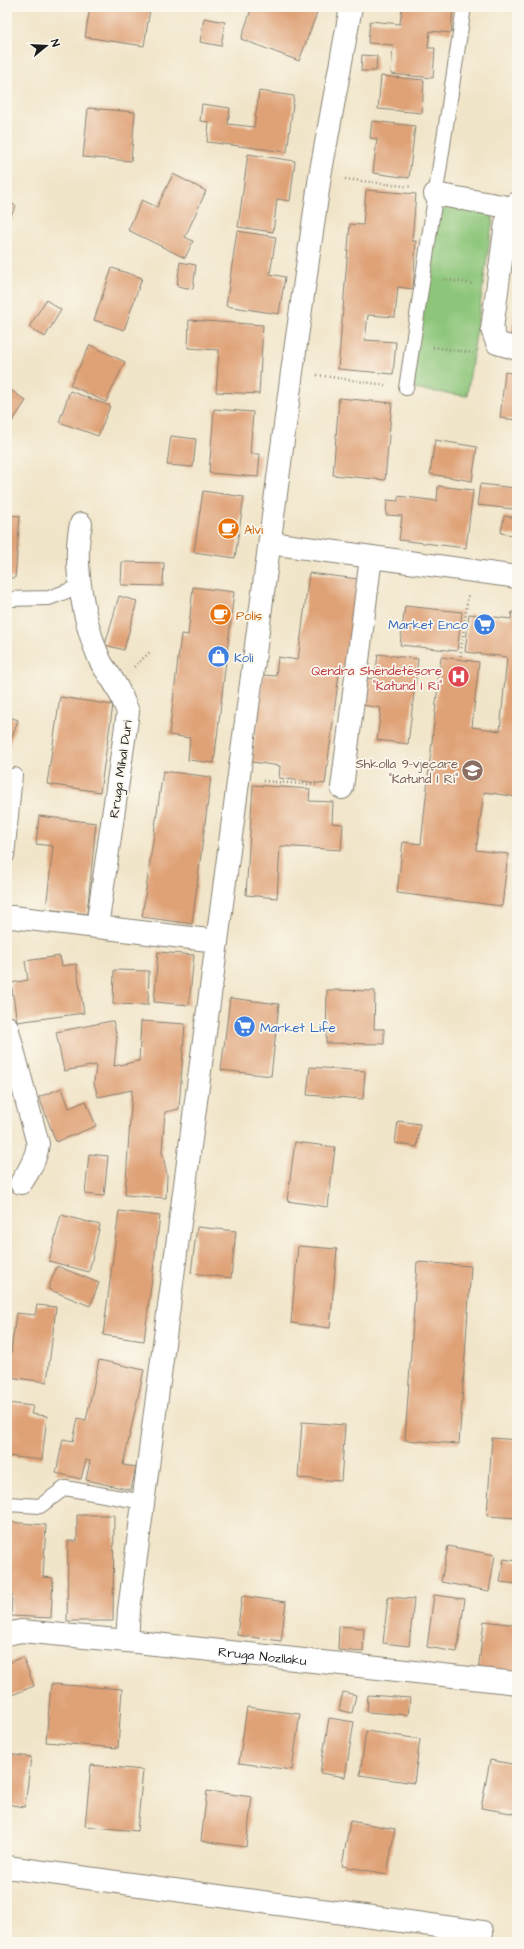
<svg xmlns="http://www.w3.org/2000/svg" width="524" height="1949" font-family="'Architects Daughter',sans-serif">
	<rect width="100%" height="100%" fill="#fbf7ec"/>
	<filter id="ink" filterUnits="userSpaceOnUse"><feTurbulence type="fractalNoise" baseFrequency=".025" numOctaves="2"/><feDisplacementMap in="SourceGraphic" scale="8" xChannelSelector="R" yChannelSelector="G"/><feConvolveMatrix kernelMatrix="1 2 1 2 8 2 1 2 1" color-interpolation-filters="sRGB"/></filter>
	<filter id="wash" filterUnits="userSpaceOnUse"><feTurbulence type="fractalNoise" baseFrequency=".012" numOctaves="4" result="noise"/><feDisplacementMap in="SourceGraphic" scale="16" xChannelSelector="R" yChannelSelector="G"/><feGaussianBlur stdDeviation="0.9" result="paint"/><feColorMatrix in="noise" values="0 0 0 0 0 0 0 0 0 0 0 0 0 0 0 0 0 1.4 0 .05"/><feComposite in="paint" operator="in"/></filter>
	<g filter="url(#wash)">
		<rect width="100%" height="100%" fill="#f1e5c9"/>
		<path fill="#8dc67a" stroke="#54714b" d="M434,202L494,211L467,396L406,388Z"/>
		<g id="blocks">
			<path fill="#dfa176" d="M90,7H136L150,9L144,46L85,37Z
				M252,7H319L299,61L241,39Z
				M402,7H453L451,33L430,31L428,48H435L433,78L391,74L393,45L368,43L370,21L400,24Z
				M204,18L225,22L221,46L200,42Z
				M362,55L377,56L376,71H361Z
				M381,76L424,80L422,113L378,109Z
				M259,91L294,96L287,152L207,142L209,122L200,121L202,104L230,108L228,124L254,127Z
				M88,108L135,112L131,161L83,157Z
				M372,121L415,126L409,178L373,173L377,139L370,138Z
				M248,154L295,161L290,201L277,199L273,232L238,227Z
				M173,174L206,191L185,237L193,241L185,258L128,230L142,200L157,207Z
				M366,190L416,194L412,241H416L413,289L398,287L395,317L368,315L365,340L396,342L393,374L338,369L350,224L363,225Z
				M7,201L16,206L7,223Z
				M237,231L276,237L270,274L285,277L279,314L226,306Z
				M180,262L196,265L193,289L177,286Z
				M112,268L142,278L124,330L94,320Z
				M516,299H517V338L511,337Z
				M46,300L61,310L45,337L29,327Z
				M189,320L263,325L259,394L216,392L219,350L188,348Z
				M90,345L125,362L106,402L70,385Z
				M505,372L517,374V420L500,418Z
				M7,387L26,401L7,429Z
				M70,391L110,406L98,436L59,422Z
				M339,398L392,403L385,480L333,475Z
				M214,409L253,412L250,454H260L258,477L209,473Z
				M171,436L196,439L193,467L167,465Z
				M435,440L477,447L472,481L430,474Z
				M480,484L515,488L513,509L477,505Z
				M438,486L473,490L466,548L399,540L402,516L386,515L387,500L398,501V496L437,501Z
				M203,491L244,497L235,558L194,552Z
				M7,515L20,516L15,578H7Z
				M504,516L517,518V536L501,533Z
				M122,562L164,563L163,586L121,585Z
				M309,573L358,579L347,667L340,666L325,784L279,778L280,766L252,762L263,675L276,676L278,657L298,660Z
				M193,587L234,592L214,763L188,760L190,738L169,735L181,634L188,635Z
				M119,596L137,601L124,650L105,645Z
				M405,606L462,612L457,651L400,645Z
				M512,612L517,613V797L484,792L476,850L508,854L502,906L397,893L403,842L421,844L441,657L479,662L472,727L500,731L507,657L465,652L469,614L511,619Z
				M378,654L418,659L408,744L377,740L381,708L362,705L365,678L375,679Z
				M60,697L113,705L100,792L47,784Z
				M7,716L18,720L7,751Z
				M163,771L211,777L192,924L142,917Z
				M253,785L310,789L309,801L333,802L332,823L343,824L341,850L280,846L277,898L246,895Z
				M39,816L96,823L87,914L46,909L53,846L36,844Z
				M158,952L194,955L189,1005L154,1002Z
				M60,956L62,966L76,964L84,1013L17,1022L11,983L28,980L25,961Z
				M114,970L149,971L148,1005L113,1004Z
				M327,990L375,991L374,1029H384V1044L326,1043Z
				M230,998L279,1004L271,1076L221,1070Z
				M111,1021H113L117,1037L114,1066L139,1061L141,1021L185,1024L179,1109L165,1112L162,1151L167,1175L166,1198L125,1195L132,1090L98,1097L94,1083L96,1065L64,1071L56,1032Z
				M310,1067L365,1071L363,1099L307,1095Z
				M62,1088L69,1108L86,1101L96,1126L56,1142L39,1097Z
				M398,1121L420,1124L417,1147L395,1143Z
				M295,1142L335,1147L328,1207L287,1201Z
				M89,1154L108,1156L104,1196L85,1194Z
				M119,1211L160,1216L144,1341L103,1335Z
				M61,1215L100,1225L89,1272L49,1261Z
				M197,1227L236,1231L231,1278L191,1273Z
				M298,1246L337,1249L330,1328L291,1323Z
				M417,1262L471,1266L459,1444L405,1440Z
				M57,1266L99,1283L90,1306L48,1289Z
				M37,1305L56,1307L47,1382L8,1377L16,1313L35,1315Z
				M99,1360L144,1370L123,1465L136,1467L131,1490L86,1480L90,1461L86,1460L81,1479L56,1473L63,1439L73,1441L78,1418L86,1420Z
				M7,1403L33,1406L31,1414L47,1416L42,1460L7,1456Z
				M302,1422L345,1425L341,1481L298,1478Z
				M492,1438L517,1440V1518L487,1516Z
				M77,1515H114L113,1621H67L68,1541H77Z
				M7,1522L46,1525L43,1577L53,1578L51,1618L11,1616L12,1595H7Z
				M448,1546L495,1555L489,1591L441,1582Z
				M504,1559L517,1561V1584L500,1582Z
				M434,1595L465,1599L457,1652L427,1647Z
				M242,1596L286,1602L281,1641L237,1635Z
				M388,1597L414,1599L409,1646L383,1643Z
				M484,1621L517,1625V1677L478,1672Z
				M339,1626L364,1628L363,1652L338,1650Z
				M23,1657L34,1686L12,1695L7,1683V1663Z
				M51,1684L122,1689L118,1748L46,1742Z
				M343,1692L356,1695L352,1713L339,1710Z
				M368,1695L410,1698L408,1715L367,1712Z
				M247,1707L300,1714L292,1770L239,1763Z
				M329,1718L354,1722L345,1777L320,1773Z
				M366,1731L420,1739L414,1783L360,1775Z
				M7,1754L31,1757L25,1807L7,1804Z
				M490,1760L517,1765V1814L481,1808Z
				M91,1765L143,1770L137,1831L85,1826Z
				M207,1791L252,1797L246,1847L201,1841Z
				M350,1821L395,1829L387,1874L342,1866Z"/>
		</g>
	</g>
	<g filter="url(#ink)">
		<use href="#blocks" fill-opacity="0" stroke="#868072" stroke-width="1"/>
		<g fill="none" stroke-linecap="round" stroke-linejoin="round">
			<defs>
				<path id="lane" d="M406,388L464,7
					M7,599L49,598L81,586
					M7,856L15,775
					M7,1504L40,1506L65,1488L144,1502"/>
				<g id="street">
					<path d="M435,194L513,208"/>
					<path d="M517,203L506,223L492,329L497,343L517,349"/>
					<path d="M81,524C72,562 84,623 99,658C102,666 108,672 112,679C119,689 123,700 128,712L97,927"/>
					<path d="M270,543L517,577"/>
					<path d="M342,788L371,557"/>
					<path d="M7,918L12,917L217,941"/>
					<path d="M7,1027L38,1144C36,1159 30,1170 21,1183"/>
					<path id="s1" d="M7,1634L21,1631L127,1641L517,1683"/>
					<path d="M127,1641L129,1610L292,372L320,176L351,7"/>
					<path d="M7,1867L482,1932"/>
				</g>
			</defs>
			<use href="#lane" stroke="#868072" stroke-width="16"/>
			<use href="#street" stroke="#868072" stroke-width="24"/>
			<path stroke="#868072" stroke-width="2.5" stroke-dasharray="1 3" stroke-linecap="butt" d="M345,179L412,187
				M443,279L474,284
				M433,347L473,353
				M317,375L385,385
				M460,660L468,595
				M134,667L151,651
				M263,781L318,785"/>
			<use href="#lane" stroke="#fff" stroke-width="14"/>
			<use href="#street" stroke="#fff" stroke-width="22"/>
		</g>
	</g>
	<defs>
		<symbol id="cafe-disc" viewBox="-11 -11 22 22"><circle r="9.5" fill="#e8710a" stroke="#fbf7ec"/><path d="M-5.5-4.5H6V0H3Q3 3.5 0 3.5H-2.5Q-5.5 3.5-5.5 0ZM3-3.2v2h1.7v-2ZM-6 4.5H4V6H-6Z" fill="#fff"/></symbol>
		<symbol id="supermarket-disc" viewBox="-11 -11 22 22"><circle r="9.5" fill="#3f7fe0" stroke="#fbf7ec"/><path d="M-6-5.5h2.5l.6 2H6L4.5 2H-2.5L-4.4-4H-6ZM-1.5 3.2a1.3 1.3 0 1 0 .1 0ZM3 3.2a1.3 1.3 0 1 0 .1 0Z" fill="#fff"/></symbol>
		<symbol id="shop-disc" viewBox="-11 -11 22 22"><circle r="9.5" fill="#3f7fe0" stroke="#fbf7ec"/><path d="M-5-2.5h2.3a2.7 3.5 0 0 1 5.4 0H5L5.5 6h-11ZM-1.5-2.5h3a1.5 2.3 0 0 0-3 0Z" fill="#fff"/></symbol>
		<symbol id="hospital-disc" viewBox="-11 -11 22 22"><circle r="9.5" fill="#e0444e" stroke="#fbf7ec"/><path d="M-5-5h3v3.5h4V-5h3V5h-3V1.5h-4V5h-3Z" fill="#fff"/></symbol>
		<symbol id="school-disc" viewBox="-11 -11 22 22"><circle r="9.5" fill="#8d6e63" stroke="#fbf7ec"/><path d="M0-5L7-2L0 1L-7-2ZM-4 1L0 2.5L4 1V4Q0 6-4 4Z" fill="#fff"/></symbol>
	</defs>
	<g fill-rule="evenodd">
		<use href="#cafe-disc" x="216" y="516" width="25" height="25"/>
		<use href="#cafe-disc" x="208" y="602" width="25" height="25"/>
		<use href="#supermarket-disc" x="472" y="612" width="25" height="25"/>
		<use href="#shop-disc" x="206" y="644" width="25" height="25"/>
		<use href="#hospital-disc" x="446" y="664" width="25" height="25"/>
		<use href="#school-disc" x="460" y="758" width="25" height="25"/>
		<use href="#supermarket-disc" x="232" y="1014" width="25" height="25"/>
	</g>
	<g text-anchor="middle" stroke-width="3.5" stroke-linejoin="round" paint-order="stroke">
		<g font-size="13" fill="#c56008" stroke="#fbf7ec" text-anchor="start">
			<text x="244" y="534">Alvi</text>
			<text x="236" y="620">Polis</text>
		</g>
		<g font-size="13" fill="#366cbe" stroke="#fbf7ec" text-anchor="start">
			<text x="468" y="629" text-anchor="end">Market Enco</text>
			<text x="234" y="662">Koli</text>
			<text x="260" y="1032">Market Life</text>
		</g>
		<g font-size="13" fill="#be3a42" stroke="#fbf7ec" text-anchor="end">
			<text x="442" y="675">Qendra Shëndetësore<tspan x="442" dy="15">"Katund I Ri"</tspan></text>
		</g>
		<g font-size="13" fill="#785e54" stroke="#fbf7ec" text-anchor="end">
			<text x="458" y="768">Shkolla 9-vjeçare<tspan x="458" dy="15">"Katund I Ri"</tspan></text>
		</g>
		<g font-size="13" fill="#1c1c1c" stroke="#fbf7ec">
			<text transform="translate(120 769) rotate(-82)" y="5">Rruga Mihal Duri</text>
			<text dy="5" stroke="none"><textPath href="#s1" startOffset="257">Rruga Nozllaku</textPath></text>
		</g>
	</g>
	<rect width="524" height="1949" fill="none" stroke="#fbf7ec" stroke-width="24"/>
	<g transform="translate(46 46) rotate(72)" stroke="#fbf7ec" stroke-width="3" paint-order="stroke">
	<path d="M0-3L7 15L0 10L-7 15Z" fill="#1c1c1c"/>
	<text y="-6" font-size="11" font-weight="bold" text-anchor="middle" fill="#1c1c1c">N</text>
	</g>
</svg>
